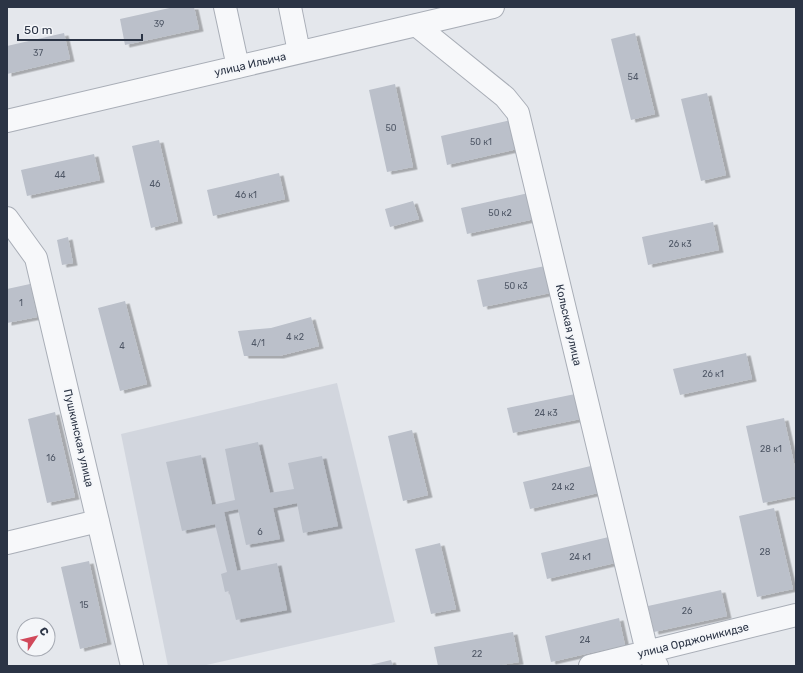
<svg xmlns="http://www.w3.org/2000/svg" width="803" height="673" font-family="Rubik,sans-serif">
	<defs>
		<filter id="shadow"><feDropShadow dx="4.5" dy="2.5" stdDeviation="0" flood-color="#0004"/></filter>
	</defs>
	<rect width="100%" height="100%" fill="#e4e7ec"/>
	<path fill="#d2d6de" d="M337,383L395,622L202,666H168L121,434Z"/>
	<path fill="#bbc0ca" filter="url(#shadow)" d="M174,7H194L199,29L125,45L120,19Z
		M64,33L70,59L7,74V46Z
		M635,33L655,114L631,120L611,39Z
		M395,84L413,167L387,172L369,90Z
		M707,93L726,175L701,181L681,99Z
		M516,119L522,148L447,165L441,136Z
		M159,140L178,221L151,228L132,146Z
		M94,154L100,180L27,196L21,170Z
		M279,173L285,199L213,216L207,190Z
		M533,192L539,218L467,234L461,208Z
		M413,201L419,219L390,227L385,209Z
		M713,222L719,250L648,265L642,237Z
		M68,237L73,263L62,265L57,240Z
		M550,265L555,292L483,307L477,280Z
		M30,284L37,317L7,323V289Z
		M125,301L147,384L120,391L98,308Z
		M311,317L319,346L279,356H244L238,331L271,328Z
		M746,353L752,379L680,395L673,369Z
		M580,393L585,418L513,433L507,408Z
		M55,412L75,497L47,503L28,419Z
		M784,418L796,472V496L763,503L746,426Z
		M412,430L428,495L403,501L388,436Z
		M258,442L270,493L294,489L288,463L322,456L338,526L303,533L297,503L273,508L280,539L246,545L238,509L224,512L237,571L277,563L287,610L236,620L229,591L225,592L221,574L227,572L215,524L182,531L166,462L201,455L212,505L235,500L225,449Z
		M595,465L602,492L530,509L523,482Z
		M774,508L793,589L757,597L739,516Z
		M613,536L619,562L547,579L541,553Z
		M440,543L456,609L431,614L415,549Z
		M89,561L107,642L80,649L61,567Z
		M721,590L727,616L654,632L648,606Z
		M619,618L625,645L551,662L545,636Z
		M513,632L519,662L496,666H438L434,647Z
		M391,660L393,666H370V665Z"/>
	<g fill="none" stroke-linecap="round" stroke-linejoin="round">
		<defs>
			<path id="minor" d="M225,7L238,67
				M290,7L299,52
				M416,25L505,97L518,113L647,652L657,666
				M7,121L493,7
				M7,218L36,258L132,666
				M7,543L98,521
				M590,666L796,615"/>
		</defs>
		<use href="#minor" stroke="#a9aeb7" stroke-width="24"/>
		<use href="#minor" stroke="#f7f8fa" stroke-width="22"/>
	</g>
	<g text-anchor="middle" stroke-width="3.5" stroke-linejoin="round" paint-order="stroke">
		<g font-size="9" fill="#4f5766">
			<text x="159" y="27">39</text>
			<text x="38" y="56">37</text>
			<text x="633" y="80">54</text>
			<text x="391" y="131">50</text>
			<text x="481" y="145">50 к1</text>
			<text x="60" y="178">44</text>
			<text x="155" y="187">46</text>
			<text x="246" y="198">46 к1</text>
			<text x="500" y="216">50 к2</text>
			<text x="680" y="247">26 к3</text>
			<text x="516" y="289">50 к3</text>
			<text x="21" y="306">1</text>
			<text x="295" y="340">4 к2</text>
			<text x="258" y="346">4/1</text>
			<text x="122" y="349">4</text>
			<text x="713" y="377">26 к1</text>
			<text x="546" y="416">24 к3</text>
			<text x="771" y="452">28 к1</text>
			<text x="51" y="461">16</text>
			<text x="563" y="490">24 к2</text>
			<text x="260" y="535">6</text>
			<text x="765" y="555">28</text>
			<text x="580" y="560">24 к1</text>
			<text x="84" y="608">15</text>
			<text x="687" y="614">26</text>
			<text x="585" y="643">24</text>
			<text x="477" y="657">22</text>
		</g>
		<g font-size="11" fill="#2b3445" stroke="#f4f6f9">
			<text transform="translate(250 64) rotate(-13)" y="4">улица Ильича</text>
			<text transform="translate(569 325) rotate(77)" y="4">Кольская улица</text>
			<text transform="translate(79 438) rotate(77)" y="4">Пушкинская улица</text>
			<text transform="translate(693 640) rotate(-14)" y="4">улица Орджоникидзе</text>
		</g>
	</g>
	<rect width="803" height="673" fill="none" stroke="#2b3445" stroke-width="16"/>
	<g transform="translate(36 637) rotate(55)"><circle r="19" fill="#f4f6f9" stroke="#a4a8b1"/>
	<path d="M0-3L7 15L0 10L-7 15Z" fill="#d1495b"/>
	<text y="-6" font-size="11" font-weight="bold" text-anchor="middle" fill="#2b3445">С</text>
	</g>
	<path d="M18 34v6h124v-6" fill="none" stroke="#2b3445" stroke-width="2"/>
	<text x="24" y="34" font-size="12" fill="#2b3445" stroke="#f4f6f9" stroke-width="3" paint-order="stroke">50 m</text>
</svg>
